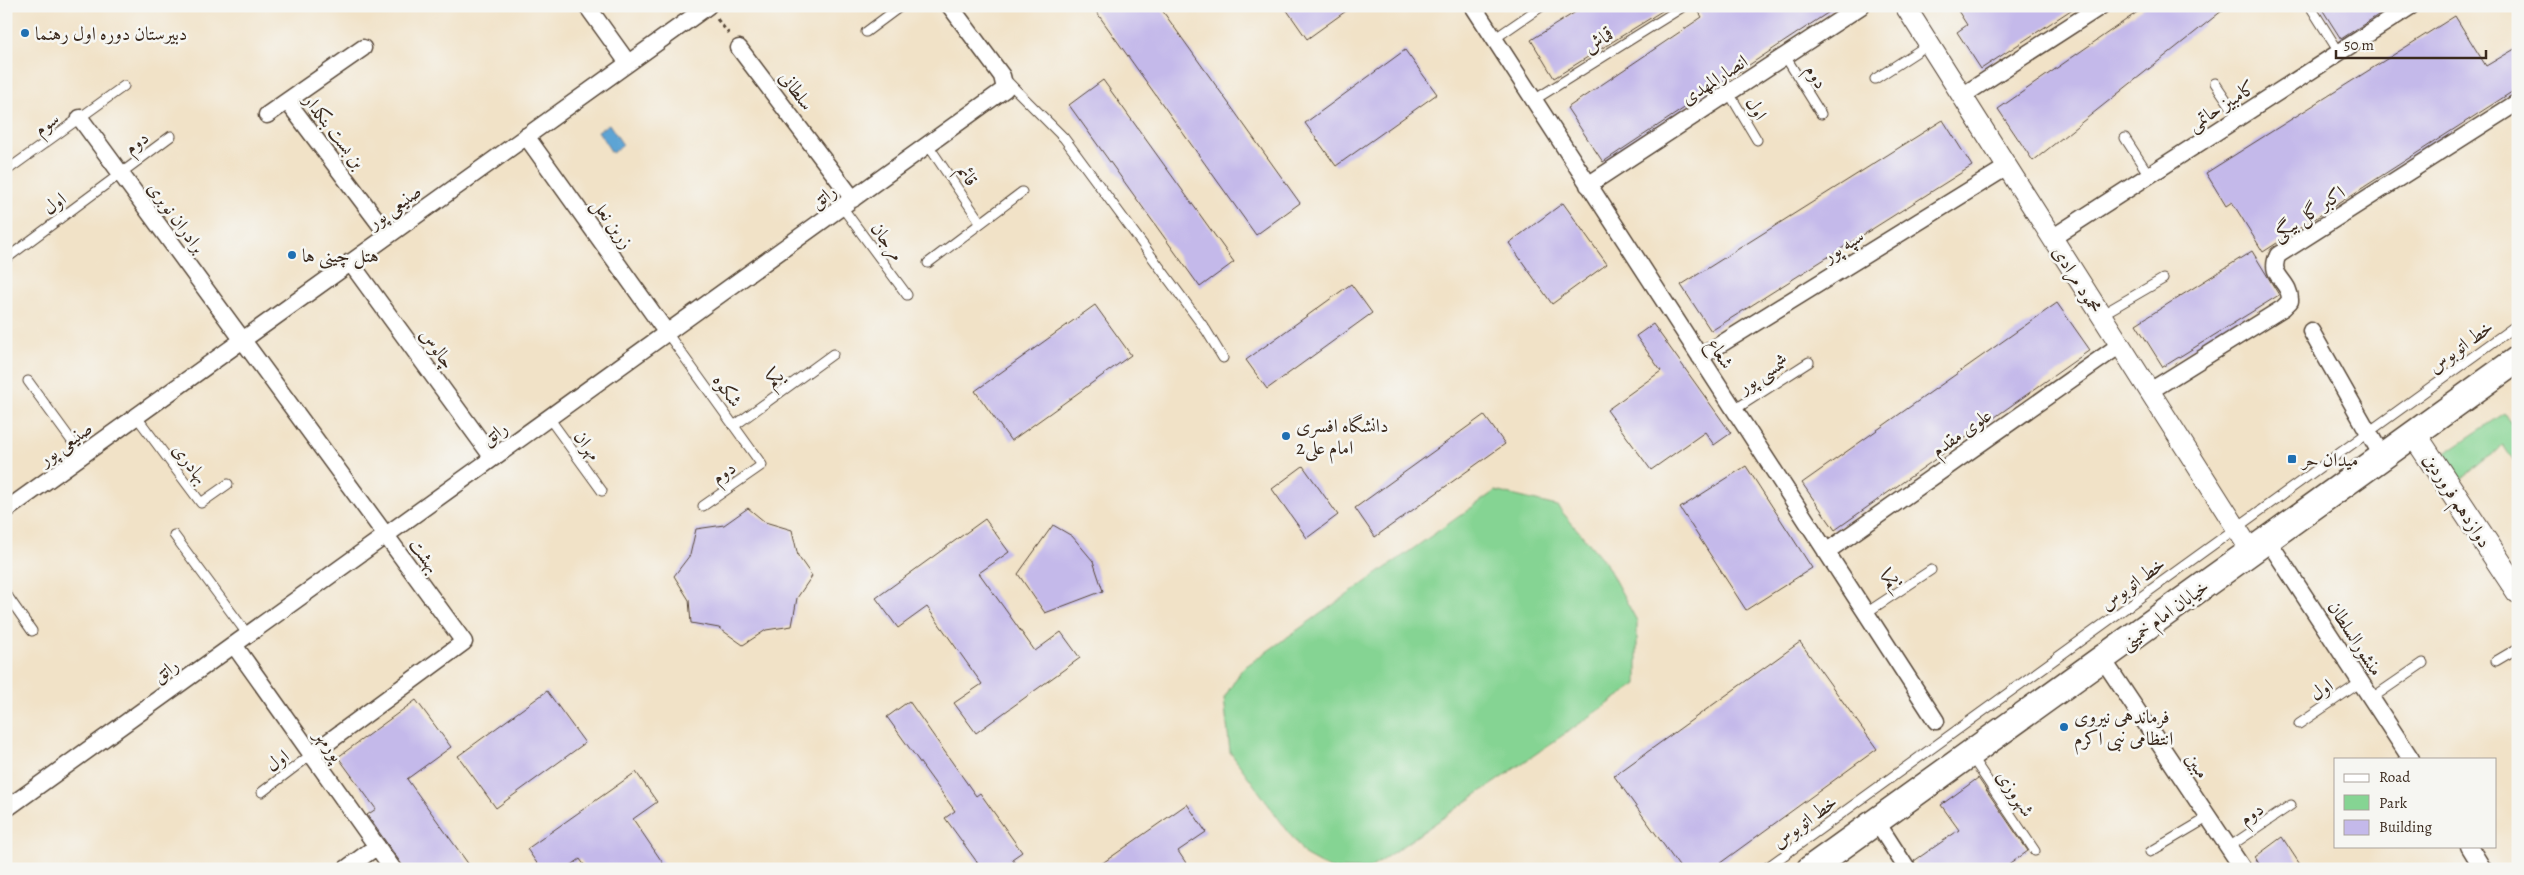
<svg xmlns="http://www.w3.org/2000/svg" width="2524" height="875" font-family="Alegreya,Amiri,serif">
	<rect width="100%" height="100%" fill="#f6f6f2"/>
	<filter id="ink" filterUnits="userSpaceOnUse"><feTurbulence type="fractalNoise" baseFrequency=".02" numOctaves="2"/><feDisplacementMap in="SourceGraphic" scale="10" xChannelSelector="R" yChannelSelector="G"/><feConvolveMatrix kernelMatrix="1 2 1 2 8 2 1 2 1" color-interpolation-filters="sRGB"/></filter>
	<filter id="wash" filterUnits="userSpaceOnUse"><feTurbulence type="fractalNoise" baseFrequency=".0096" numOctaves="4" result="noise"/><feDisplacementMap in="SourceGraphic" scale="20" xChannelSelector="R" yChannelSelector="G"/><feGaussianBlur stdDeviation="1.12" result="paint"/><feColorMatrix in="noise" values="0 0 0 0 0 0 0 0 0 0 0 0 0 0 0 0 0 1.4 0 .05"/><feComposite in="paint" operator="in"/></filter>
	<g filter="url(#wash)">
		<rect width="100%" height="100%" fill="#f1e2c7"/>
		<path fill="#85d493" stroke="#607f58" d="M2505,413L2518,434V468L2503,445L2460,480L2443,454Z
			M1495,491L1557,506L1605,562L1637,621V684L1369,869H1330L1306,856L1230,752L1224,698L1242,669Z"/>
		<path fill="#5da4d4" stroke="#4c6779" d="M609,124L623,145L612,153L598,131Z"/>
		<g id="blocks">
			<path fill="#c4b9ea" d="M1092,6H1159L1300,203L1256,235Z
				M1284,6H1353L1307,39Z
				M1585,6H1670L1554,78L1531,40Z
				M1695,6H1838L1603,162L1567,108L1702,17Z
				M1955,6H2077L1981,69L1957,32L1967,25Z
				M2146,6H2228L2033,161L1998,109Z
				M2320,6H2392L2341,39Z
				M2455,16L2486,66L2518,47V88L2263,252L2232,202L2226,206L2206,173Z
				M1405,50L1437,94L1336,166L1305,123Z
				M1103,80L1234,262L1200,287L1069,105Z
				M1943,120L1972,166L1711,331L1681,285Z
				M1563,203L1607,264L1552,304L1509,243Z
				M2252,251L2279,295L2163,367L2136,324Z
				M1351,284L1372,313L1267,389L1246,360Z
				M2057,303L2090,350L1835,530L1802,483Z
				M1095,305L1131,355L1011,441L975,391Z
				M1653,324L1731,433L1714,445L1705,432L1651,470L1607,410L1661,371L1636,336Z
				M1484,415L1505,444L1375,537L1355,508Z
				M1303,466L1338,515L1307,538L1272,489Z
				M1746,466L1812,568L1746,610L1680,508Z
				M748,508L765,522L792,530L798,556L812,576L797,598L792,626L766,630L743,645L719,628L691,623L689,600L674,576L690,555L696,529L724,525Z
				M985,519L1009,552L979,573L1035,651L1061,632L1080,658L976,733L954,703L982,684L927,607L898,628L876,598Z
				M1053,525L1072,536L1093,561L1103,591L1045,613L1018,574Z
				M1800,642L1877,749L1712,869H1681L1614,776Z
				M547,691L585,743L496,808L458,756Z
				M416,700L451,747L407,779L472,869H405L367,815L376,809L338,757Z
				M909,701L976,796L980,793L1022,852L1012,859L1019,869H982L945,818L955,811L887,717Z
				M636,772L657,802L633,819L667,869H587L580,859L566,869H541L527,849Z
				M1978,778L2028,851L2003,869H1917L1914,861L1959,830L1941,805Z
				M1187,804L1206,832L1178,851L1190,869H1094Z
				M2282,837L2303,869H2262L2255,857Z"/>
		</g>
	</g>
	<g filter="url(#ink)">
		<use href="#blocks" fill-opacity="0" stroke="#564637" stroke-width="1"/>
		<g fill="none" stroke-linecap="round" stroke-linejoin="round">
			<defs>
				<path id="service" d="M2310,6L2339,52
					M866,32L901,6
					M1494,39L1542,6
					M1785,56L1821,114
					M1875,79L1929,44
					M1006,80L1064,138L1206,330L1223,358
					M2215,83L2238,117
					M1729,93L1757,140
					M1534,100L1681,8
					M2125,138L2149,175
					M928,145L981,223
					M6,171L124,86
					M842,207L907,295
					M7,258L171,136
					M928,263L1022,192
					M2101,315L2163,279
					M667,333L762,465L703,506
					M28,381L82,455
					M1734,410L1809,362
					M136,416L201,503L228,484
					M549,418L602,491
					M734,426L833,354
					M174,535L248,635
					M6,594L32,631
					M1866,613L1931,570
					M2496,661L2518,648
					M2372,698L2423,663
					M2299,724L2361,682
					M1971,756L2035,851
					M262,792L312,754
					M2229,847L2291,805
					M2150,852L2209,817
					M1765,869L2518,324"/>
				<path id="minor" d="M587,6L628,63
					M1473,6L1936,721
					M363,48L287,101L388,235
					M739,48L853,199
					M1962,96L2101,6
					M267,115L287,101
					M80,118L464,642L312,754
					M526,136L667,333
					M1588,185L1861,6
					M2052,238L2411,6
					M350,262L493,458
					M2311,331L2382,456
					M1700,357L2007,167
					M2150,391L2283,308L2290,301C2291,280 2267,277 2278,255L2518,102
					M6,510L708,6
					M2267,539L2411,759
					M1826,552L2120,345
					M234,645L393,869
					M2102,658L2243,869
					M6,809L1005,89L1002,76L950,6
					M1876,821L1907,869
					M2469,846L2483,869
					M346,869L377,846"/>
				<path id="tertiary" d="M1905,6L2251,551"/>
				<path id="secondary" d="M2414,434L2518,591"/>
				<path id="primary" d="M1810,869L2518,359"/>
			</defs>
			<use href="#service" stroke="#564637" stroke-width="11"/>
			<use href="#minor" stroke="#564637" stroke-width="19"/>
			<use href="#tertiary" stroke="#564637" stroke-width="22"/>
			<use href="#secondary" stroke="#564637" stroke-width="26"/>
			<use href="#primary" stroke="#564637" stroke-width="29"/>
			<path stroke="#564637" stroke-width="3" stroke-dasharray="4 4" stroke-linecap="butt" d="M717,19L729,34"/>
			<use href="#service" stroke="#fff" stroke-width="9"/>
			<use href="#minor" stroke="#fff" stroke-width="16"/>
			<use href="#tertiary" stroke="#fff" stroke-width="20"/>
			<use href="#secondary" stroke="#fff" stroke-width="24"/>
			<use href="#primary" stroke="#fff" stroke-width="26"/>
		</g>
	</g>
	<g fill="#1f6fb2" stroke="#f6f6f2" stroke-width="2">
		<circle cx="25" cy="33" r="5"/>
		<circle cx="292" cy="255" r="5"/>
		<circle cx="1286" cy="436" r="5"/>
		<rect x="2287" y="454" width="10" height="10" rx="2.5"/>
		<circle cx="2064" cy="727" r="5"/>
	</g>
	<g text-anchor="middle" stroke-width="5" stroke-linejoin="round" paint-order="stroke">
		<g font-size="19" fill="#3b2a1e" stroke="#f6f6f2" text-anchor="start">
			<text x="35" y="40">دبیرستان دوره اول رهنما</text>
			<text x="302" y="262">هتل چینی ها</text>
			<text x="1296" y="432">دانشگاه افسری<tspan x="1296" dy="22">امام علی2</tspan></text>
			<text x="2302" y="466">میدان حر</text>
			<text x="2074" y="723">فرماندهی نیروی<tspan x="2074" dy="22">انتظامی نبی اکرم</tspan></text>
		</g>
		<g font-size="19" fill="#3b2a1e" stroke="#f6f6f2">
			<text transform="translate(1598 40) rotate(-32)" y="7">قماش</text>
			<text transform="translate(1817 76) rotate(58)" y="7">دوم</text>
			<text transform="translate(1714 79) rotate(-33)" y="7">انصارالمهدی</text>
			<text transform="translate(797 90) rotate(53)" y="7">سلطانی</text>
			<text transform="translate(2221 105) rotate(-33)" y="7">کامبیز حاتمی</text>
			<text transform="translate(1757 108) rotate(59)" y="7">اول</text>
			<text transform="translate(46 123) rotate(-35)" y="7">سوم</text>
			<text transform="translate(335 131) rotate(53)" y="7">بن بست بنکدار</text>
			<text transform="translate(136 142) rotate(-37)" y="7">دوم</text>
			<text transform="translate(968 175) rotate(55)" y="7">قائم</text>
			<text transform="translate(823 196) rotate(-36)" y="7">راتق</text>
			<text transform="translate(54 203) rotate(-37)" y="7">اول</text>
			<text transform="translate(394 206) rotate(-36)" y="7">صنیعی پور</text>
			<text transform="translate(2308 213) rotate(-34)" y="7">اکبر گل بیگی</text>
			<text transform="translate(177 217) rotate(54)" y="7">برادران نوبری</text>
			<text transform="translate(613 223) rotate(55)" y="7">زرین نعل</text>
			<text transform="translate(888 241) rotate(54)" y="7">مرجان</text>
			<text transform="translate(1843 245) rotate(-32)" y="7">سپه پور</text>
			<text transform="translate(2078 279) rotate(58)" y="7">محمود مرادی</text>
			<text transform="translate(2460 346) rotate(-36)" y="7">خط اتوبوس</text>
			<text transform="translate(438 348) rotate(54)" y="7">چالوس</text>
			<text transform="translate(1721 353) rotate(57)" y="7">شعاع</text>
			<text transform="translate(1763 373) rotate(-33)" y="7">شمسی پور</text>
			<text transform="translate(774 377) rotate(-36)" y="7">یکم</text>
			<text transform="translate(728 390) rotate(54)" y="7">شکوه</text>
			<text transform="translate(1961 432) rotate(-35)" y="7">علوی مقدم</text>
			<text transform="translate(494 433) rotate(-36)" y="7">راتق</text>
			<text transform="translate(65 443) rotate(-36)" y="7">صنیعی پور</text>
			<text transform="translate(588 445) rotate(54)" y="7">مهران</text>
			<text transform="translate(191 463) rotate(53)" y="7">بهادری</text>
			<text transform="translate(723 472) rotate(-35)" y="7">دوم</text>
			<text transform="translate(2458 500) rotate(57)" y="7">دوازدهم فروردین</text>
			<text transform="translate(425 555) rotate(54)" y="7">بهشت</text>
			<text transform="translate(1889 578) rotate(-33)" y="7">یکم</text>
			<text transform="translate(2132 583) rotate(-36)" y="7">خط اتوبوس</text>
			<text transform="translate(2164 614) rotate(-36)" y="7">خیابان امام خمینی</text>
			<text transform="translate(2356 638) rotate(57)" y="7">منشورالسلطان</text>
			<text transform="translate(165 670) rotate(-36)" y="7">راتق</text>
			<text transform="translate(2321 689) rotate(-34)" y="7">اول</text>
			<text transform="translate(330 745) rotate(55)" y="7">پورمهر</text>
			<text transform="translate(277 760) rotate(-36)" y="7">اول</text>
			<text transform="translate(2198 765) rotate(56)" y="7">مبین</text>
			<text transform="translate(2016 793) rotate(56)" y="7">شهروزی</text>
			<text transform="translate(2251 813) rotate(-34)" y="7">دوم</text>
			<text transform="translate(1804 821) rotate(-36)" y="7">خط اتوبوس</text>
		</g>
	</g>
	<rect width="2524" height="875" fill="none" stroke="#f6f6f2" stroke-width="25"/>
	<rect x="2334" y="758" width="162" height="90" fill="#f6f6f2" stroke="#aba49d"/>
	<rect x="2344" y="774" width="25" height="8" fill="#ffffff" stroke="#aba49d"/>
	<text x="2379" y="782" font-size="15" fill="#3b2a1e">Road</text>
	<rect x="2344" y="795" width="25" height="15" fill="#85d493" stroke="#aba49d"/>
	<text x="2379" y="808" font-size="15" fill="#3b2a1e">Park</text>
	<rect x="2344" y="820" width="25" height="15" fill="#c4b9ea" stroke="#aba49d"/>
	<text x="2379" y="832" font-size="15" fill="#3b2a1e">Building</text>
	<path d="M2336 50v8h150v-8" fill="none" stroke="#3b2a1e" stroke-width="2.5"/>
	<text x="2344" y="50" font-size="15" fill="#3b2a1e" stroke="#f6f6f2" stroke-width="4" paint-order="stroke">50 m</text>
</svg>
